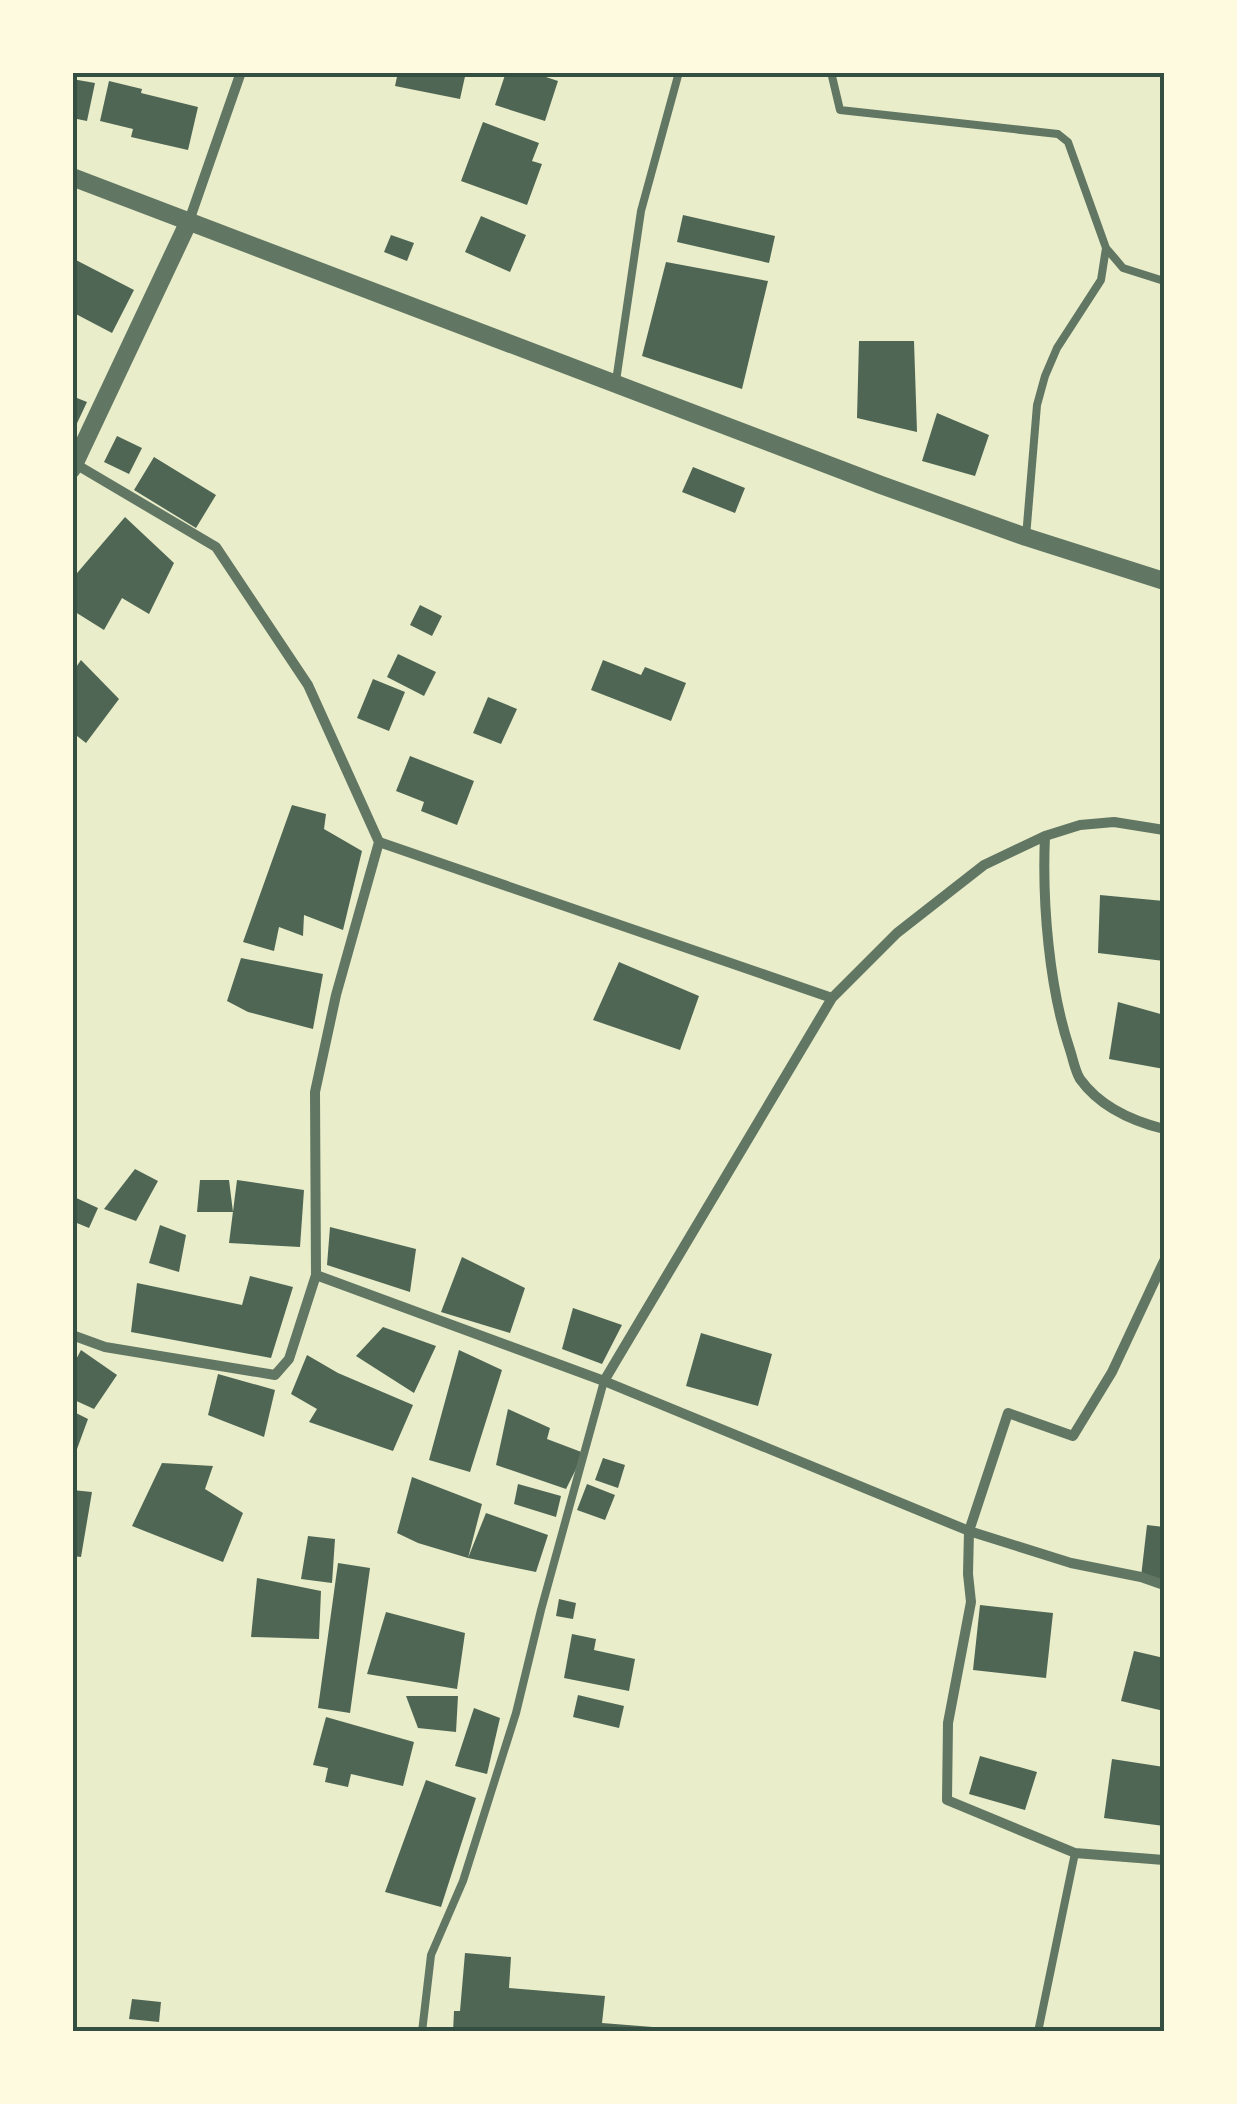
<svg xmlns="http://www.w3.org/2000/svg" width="1237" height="2104" font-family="'Archivo Narrow',sans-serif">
	<rect width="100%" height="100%" fill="#e9edc9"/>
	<path fill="#4f6655" d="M398,72H466L460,99L395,86Z
		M506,72H531L558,81L545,121L495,105Z
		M72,79L95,83L87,121L72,118Z
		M109,81L142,89L141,93L198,107L188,150L131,137L133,129L100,121Z
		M483,122L539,143L532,161L542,164L527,205L461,181Z
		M683,215L775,236L769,263L677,242Z
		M481,216L526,235L510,272L465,252Z
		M391,235L414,243L407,261L384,252Z
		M72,258L134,290L112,333L72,312Z
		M666,262L768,281L742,389L642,356Z
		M859,341H914L917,432L857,418Z
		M72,396L87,402L72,434Z
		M937,413L989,435L975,476L922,461Z
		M117,436L142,448L129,474L104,462Z
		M154,457L216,495L196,528L134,490Z
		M693,467L745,488L735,513L682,492Z
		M125,517L174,563L149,614L122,598L104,630L72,610V579Z
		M420,605L442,616L432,636L410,625Z
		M398,654L436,672L424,696L387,677Z
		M81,660L119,699L86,743L72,732V673Z
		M603,660L641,675L645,667L686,683L671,721L591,690Z
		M373,679L405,692L389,731L357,718Z
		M488,697L517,709L501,744L473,733Z
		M410,756L474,781L457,825L421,811L424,802L396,791Z
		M292,805L326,814L324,829L362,851L343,930L304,915L303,936L279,927L274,951L243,942Z
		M1100,895L1164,901V961L1098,953Z
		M241,958L323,974L313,1029L248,1012L227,1001Z
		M619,962L699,996L680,1050L593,1020Z
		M1118,1002L1164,1015V1069L1109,1059Z
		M135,1169L158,1181L136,1221L104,1209Z
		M200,1180H229L233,1212H197Z
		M237,1180L304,1190L300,1247L229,1243Z
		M72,1196L98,1208L89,1228L72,1221Z
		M160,1225L186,1235L179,1272L149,1263Z
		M330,1227L416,1249L410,1292L327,1265Z
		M462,1257L525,1288L510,1333L441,1312Z
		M250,1276L293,1287L271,1358L131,1332L137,1283L242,1305Z
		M573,1308L622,1325L602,1364L562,1349Z
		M383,1327L436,1346L414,1393L356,1356Z
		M701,1333L772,1354L758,1406L686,1386Z
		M81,1350L117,1375L94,1409L72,1399V1367Z
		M459,1350L502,1370L470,1472L429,1460Z
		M307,1355L338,1373L413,1405L393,1451L309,1422L317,1409L291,1394Z
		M218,1374L275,1390L264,1437L208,1415Z
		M508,1409L550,1428L547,1439L584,1453L566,1489L496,1465Z
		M72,1411L88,1419L73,1460H72Z
		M603,1458L625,1465L618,1488L595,1480Z
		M162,1463L213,1466L205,1489L243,1513L223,1562L132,1526Z
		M412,1477L482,1504L468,1558L486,1513L548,1535L536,1572L468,1558L418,1543L397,1533Z
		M518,1484L561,1496L556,1517L514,1504Z
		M587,1484L615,1495L605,1520L577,1510Z
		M72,1490L92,1492L81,1557L72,1556Z
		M1147,1525L1164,1527V1580L1141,1577Z
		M308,1536L335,1539L332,1583L301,1579Z
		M338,1563L370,1568L350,1713L318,1708Z
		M257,1578L321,1591L319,1639L251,1637Z
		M559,1599L576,1603L573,1619L556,1616Z
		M980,1605L1053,1613L1046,1678L973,1670Z
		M386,1612L465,1633L457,1689L367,1674Z
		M572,1634L596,1639L594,1650L635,1659L629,1691L564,1678Z
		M1134,1651L1164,1658V1711L1121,1701Z
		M578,1695L624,1706L619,1728L573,1717Z
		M406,1696H458L456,1732L418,1728Z
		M474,1708L500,1718L487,1774L455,1766Z
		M326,1717L414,1742L403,1786L351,1774L348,1787L325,1782L328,1768L313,1765Z
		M980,1756L1037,1772L1025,1810L969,1794Z
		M1112,1759L1164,1767V1826L1104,1818Z
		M426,1780L476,1798L441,1907L385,1892Z
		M465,1953L511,1957L509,1988L605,1996L602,2023L678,2029V2032H453L454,2011H460Z
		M132,1999L161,2002L159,2022L129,2019Z"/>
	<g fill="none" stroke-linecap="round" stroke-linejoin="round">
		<path stroke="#617663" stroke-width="8" d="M831,72L840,110L1058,134L1068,142L1106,248L1101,280L1057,348L1045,376L1037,405L1026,537
			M1106,248L1123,268L1164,281
			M616,381L641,211L679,72
			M422,2032L431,1955L463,1881L516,1713L541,1610L604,1381
			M1038,2032L1075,1853"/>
		<path stroke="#617663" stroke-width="10" d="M189,221L241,72
			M72,462L216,547L308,685L379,842L336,995L315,1092L316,1275L289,1359L275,1375L105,1347L72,1335
			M1045,836C1042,902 1049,988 1070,1050C1073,1059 1075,1071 1080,1079C1100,1107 1132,1121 1164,1129
			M379,842L832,998
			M1164,1261L1112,1372L1073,1436L1008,1413L969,1531L968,1574L971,1602L948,1723L947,1800L1075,1853L1164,1860
			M316,1275L604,1381L969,1531L1071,1563L1141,1577L1164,1585
			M604,1381L832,998L897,933L984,865L1045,836L1080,825L1114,822L1164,830"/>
		<path stroke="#617663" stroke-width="18" d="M72,177L881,485L1026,537L1164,581
			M72,469L189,221"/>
	</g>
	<rect width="1237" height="2104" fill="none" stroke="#fefae0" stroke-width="150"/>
	<rect x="75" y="75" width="1087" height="1954" fill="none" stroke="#344e41" stroke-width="4"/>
</svg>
